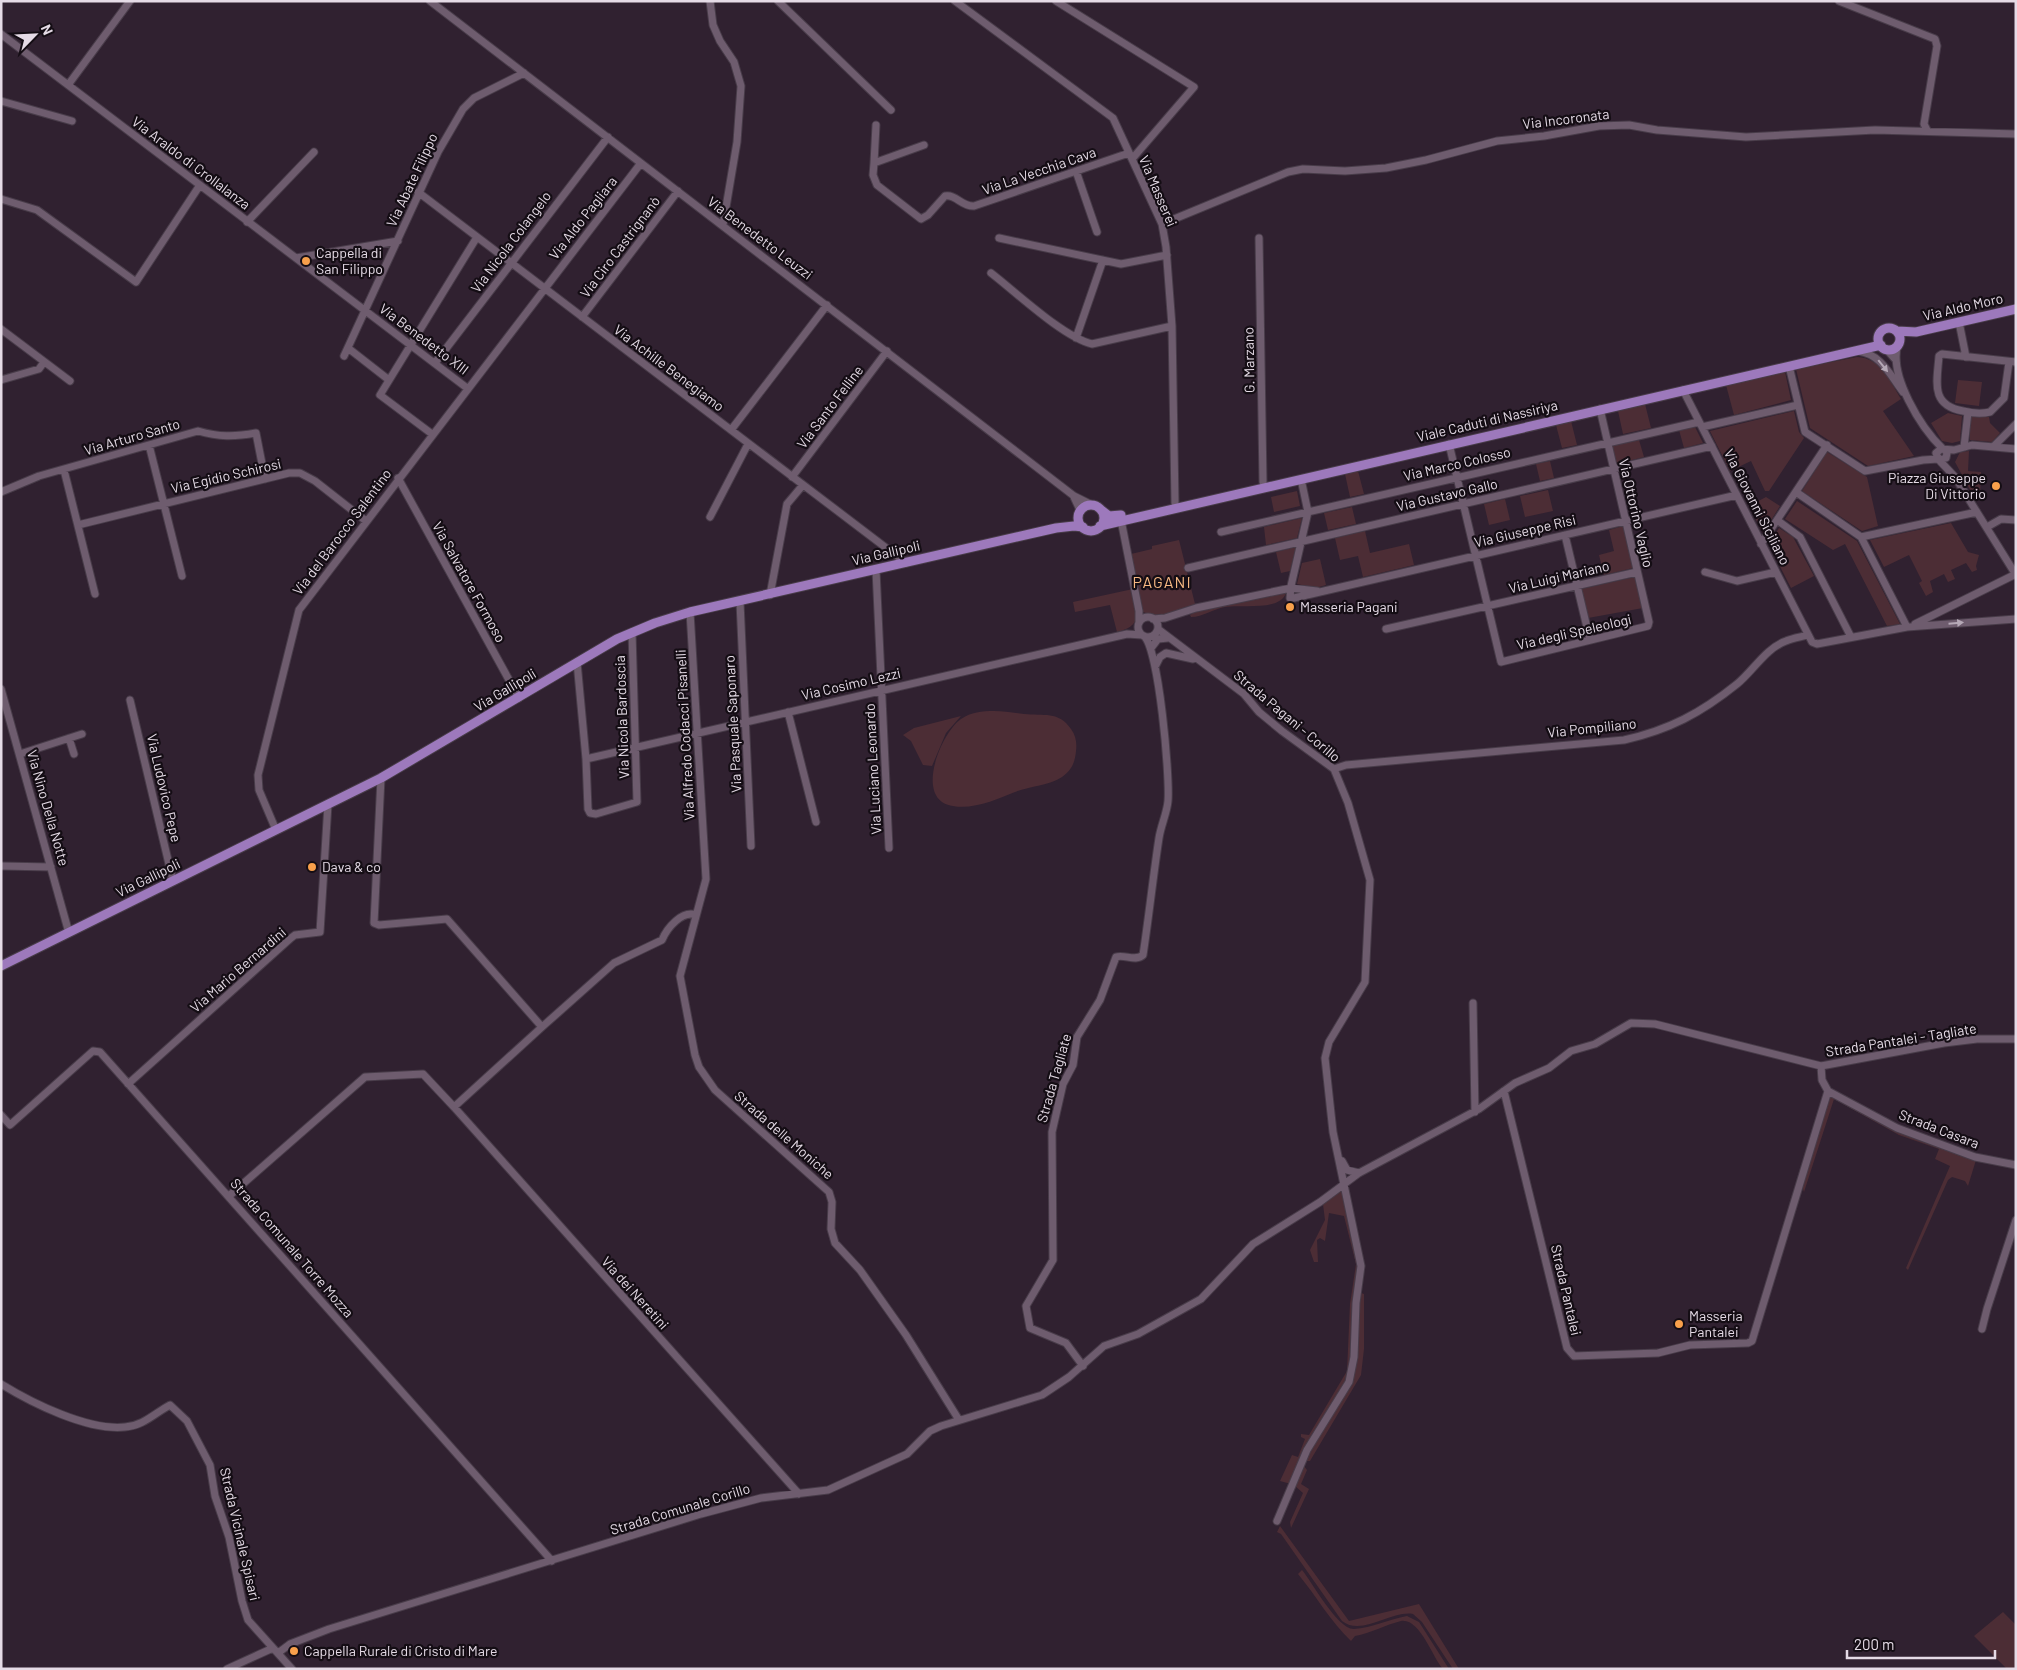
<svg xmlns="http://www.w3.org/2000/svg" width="2017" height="1670" font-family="Barlow,sans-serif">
	<rect width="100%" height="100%" fill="#302130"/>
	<path fill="#4c2d35" d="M1857,357C1881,358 1890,381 1901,399L1883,411L1914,456L1868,466L1810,428L1796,369Z
		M1785,372L1791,400L1734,415L1726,385Z
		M1958,380L1982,382L1979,406L1955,403Z
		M1645,404L1651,428L1623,434L1618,411Z
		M1794,411L1799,432L1804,438L1769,491H1765L1751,461L1730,471L1710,431Z
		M1948,413L1962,416L1960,441L1952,443L1942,441L1931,423Z
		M1973,416L1989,417L1990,423L2000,433L1992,442L1970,440V417Z
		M1571,421L1577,445L1562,448L1556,425Z
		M1695,427L1703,443L1684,448L1679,430Z
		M1639,440L1644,457L1616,464L1612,446Z
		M1969,451L1968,471L1981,472L1980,496L1975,499L1955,462L1960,452Z
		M1827,452L1867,477L1878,526L1862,531L1802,491Z
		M1550,461L1554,478L1540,481L1536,464Z
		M1358,471L1364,494L1350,497L1345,474Z
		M1548,490L1553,511L1525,517L1520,496Z
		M1297,491L1300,506L1274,512L1271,497Z
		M1766,497L1780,506L1763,533L1749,506Z
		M1505,499L1510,520L1489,525L1484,504Z
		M1797,501L1857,541L1900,624L1887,626L1845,544L1833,550L1785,519Z
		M1352,507L1356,524L1328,530L1324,513Z
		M1302,518L1297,538L1266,545L1264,527Z
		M1951,523L1968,552L1979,555L1976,566L1977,570L1972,572L1966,563L1951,570L1955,579L1948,582L1944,574L1930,581L1933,592L1926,596L1919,583L1922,581L1909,555L1884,567L1870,540Z
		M1623,526L1633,568L1604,575L1599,555L1614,551L1609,530Z
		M1779,528L1793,537L1814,576L1791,588L1769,545Z
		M1365,531L1370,553L1409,544L1414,565L1363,577L1358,556L1340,560L1335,538Z
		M1179,540L1195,604L1157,617L1143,612L1131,554L1152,549V546Z
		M1296,547L1290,571L1281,573L1276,552Z
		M1320,559L1326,585L1316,588L1297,584L1302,563Z
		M1635,577L1643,608L1588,618L1581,589Z
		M1133,589C1137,611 1144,626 1117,632L1110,605L1075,612L1073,602Z
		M1286,593C1280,612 1239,604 1225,607C1213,609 1203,617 1191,617L1190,615L1195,612Z
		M994,711C1004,711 1014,713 1024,714C1043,716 1059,711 1071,729C1076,736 1077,743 1076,751C1075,762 1072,770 1062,777C1048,786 1030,786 1015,792C998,799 973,810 953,806C913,800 941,733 961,719C971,712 982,711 994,711Z
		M961,716L946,733L932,766L923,765L911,741L903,735L914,728Z
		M1830,1096L1951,1152L1976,1160L1968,1186L1965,1181L1952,1177L1948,1180L1908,1270L1906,1268L1950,1166L1935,1159L1939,1149L1899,1135L1834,1099L1804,1192L1802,1186Z
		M1342,1188L1359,1262L1351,1375L1291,1484L1280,1481L1292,1455L1298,1457L1305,1439L1301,1437V1434L1309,1435L1347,1371L1350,1304L1356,1264L1344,1216L1329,1213L1325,1241L1320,1238L1317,1240L1318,1262H1314L1310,1250L1325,1220L1323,1204Z
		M1361,1293L1364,1294V1349L1361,1375L1310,1461H1307V1454L1347,1388Z
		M1303,1465L1307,1470L1301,1484L1309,1489L1291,1528L1290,1522L1303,1493L1295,1486Z
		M1280,1526L1349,1621L1419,1604L1459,1669H1453L1422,1622L1413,1614C1391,1610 1362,1637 1342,1621L1281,1534L1277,1532Z
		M1302,1570C1312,1582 1338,1630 1354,1629C1372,1628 1389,1619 1407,1616L1419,1622L1449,1669H1443C1432,1657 1420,1618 1401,1621C1385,1625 1371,1633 1355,1636L1351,1641C1330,1621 1317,1597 1298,1574Z
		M2003,1612L2016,1625V1669H2007L1974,1636Z"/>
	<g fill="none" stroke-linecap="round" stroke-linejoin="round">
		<defs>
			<path id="minor" d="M430,1L1074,496L1092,505
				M710,1L713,25L720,41L734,62L741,86L737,142L723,225
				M778,1L891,110
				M955,1L1113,118L1162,224L1166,247L1172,326L1175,503
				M1056,1L1194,87L1132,159
				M1839,1L1935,39L1937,46L1924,124L1927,130
				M1,34L467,388
				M68,85L130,1
				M1,101L72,121
				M924,145L874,163L873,175L877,185L921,219L928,215L945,196C956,194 962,207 974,206L1129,153
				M874,163L876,125
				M1076,171L1097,232
				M418,192L906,563
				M1,199L37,210L136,282L200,185
				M247,222L314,152
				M1162,224L1288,172L1303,169L1345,171L1386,168L1426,160L1497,141L1544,136L1599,126L1629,125L1657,130L1746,137L1875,130L2016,134
				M999,238L1121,264L1167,255
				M1259,238L1263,482
				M296,258L398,241
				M991,273C1017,293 1063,337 1092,344L1172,326
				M582,317L678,191
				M1959,322L1966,357
				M1,329L70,381
				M1076,338L1103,260
				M1898,344C1888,375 1921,428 1943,449
				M348,348L389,380
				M1886,349L1895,359
				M1858,351C1881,354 1890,375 1903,392
				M344,356L438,152L463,109L474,98L524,73
				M2009,362L2004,398L1990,412C1982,414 1971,413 1963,411C1930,405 1937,382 1939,356L1942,354L2016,362
				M435,363L608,137
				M1789,366L1805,432L1865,471L1923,460L1938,459
				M1,380L39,369L44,362
				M1683,390L1812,642L1817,644L1907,627L2016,619
				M1702,427L1798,405
				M731,430L827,305
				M432,434L380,395L477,237
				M1449,444L1501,662L1648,626L1649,622L1600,409
				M149,445L182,576
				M1994,446L2016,424
				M1964,447L1968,412
				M1945,450L1947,453L1946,458L1939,460L1936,453L1941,449L1954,450L1972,445L2016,449
				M1939,460L1955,477L2016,575
				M64,470L95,594
				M792,477L887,351
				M398,478L519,698
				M1301,479L1308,512L1291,586L1290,598H1294L1737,495
				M1,492L39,476L198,431C219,437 234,437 256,433L265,479
				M1796,492L1861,537L1977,512
				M1074,497L1080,510
				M710,517L748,444
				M1121,520L1139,611V623
				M1777,520L1800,537L1851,637
				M78,525L289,473H300L315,481L366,521
				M1987,527L2001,519L2016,520
				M1221,532L1699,422
				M1565,535L1590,640
				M1861,537L1907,627
				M1761,544L1827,445
				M1188,568L1712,446
				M876,570L889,848
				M1705,572L1737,581L1776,572
				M770,595L787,504L803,485
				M740,602L751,846
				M690,612L706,879L680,976L695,1055L699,1067L715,1090L829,1192L832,1202L831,1229L835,1243L860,1270L906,1335L959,1420
				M1138 627a10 10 0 1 1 20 0a10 10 0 1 1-20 0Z
				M1153,619L1165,618L1196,608L1291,588L1317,591
				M1915,624L2016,574
				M1158,629L1244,694L1259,712L1282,731L1334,769L1348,803L1370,880L1365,982L1329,1042L1325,1058L1333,1132L1361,1266L1356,1303L1354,1357L1349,1382L1307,1450L1277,1521
				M1386,629L1637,572
				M1151,648L1158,639L1168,638
				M577,662L586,759L588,809L590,813L596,814L637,802L632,632
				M1156,665L1160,657L1166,653L1193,659
				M1,689L69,933
				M130,700L173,881
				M788,712L816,822
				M69,738L74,754
				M20,754L82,734
				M586,759L1127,634L1142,635
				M1334,769L1346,765L1624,740C1669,730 1701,713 1737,684C1753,671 1766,648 1786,641C1793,638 1801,637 1808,635
				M276,830L259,790L258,775L299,610L641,163
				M1,866L51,867
				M1473,1003L1475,1112
				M542,1027L614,963L662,940C667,928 682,910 696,915
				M1821,1066L1822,1080L1828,1091L1897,1128L1975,1157L2016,1165
				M128,1084L291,938L295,935L320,932L328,804
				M1504,1091L1567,1348L1574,1356L1658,1353L1690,1345L1748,1343L1752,1341L1828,1091
				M454,1107L799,1494
				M1,1115L10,1125L93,1051L100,1052L552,1561
				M1342,1161L1347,1170L1359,1173
				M229,1196L365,1077L423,1074L454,1107L542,1027L447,919L379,925L374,923L381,778
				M1982,1329L1987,1309L2016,1220
				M1083,1366L1066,1343L1030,1328L1026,1306L1053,1260L1052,1132L1063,1084L1073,1065L1077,1037L1100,1000L1116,957C1124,954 1136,962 1143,955C1149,916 1153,877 1159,838C1161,825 1167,813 1168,801C1170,777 1159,649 1144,636
				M1,1384C32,1403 88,1431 125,1427C143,1426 155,1413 170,1405L187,1421L210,1465L215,1496L229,1537L242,1601L248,1620L292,1669
				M278,1653L290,1644L329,1629L701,1514L761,1498L828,1490L907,1454L930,1431L941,1426L1042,1395L1069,1377L1104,1346L1138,1334L1201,1299L1253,1244L1320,1202L1359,1173L1479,1109L1515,1083L1549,1068L1571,1051L1595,1044L1631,1023L1655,1024L1821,1066L1944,1043L1977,1039H2016
				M227,1669L273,1648"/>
			<path id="major" d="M1878 339a11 11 0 1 1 22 0a11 11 0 1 1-22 0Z
				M1897,331L1916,332L2016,309
				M1078 518a13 13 0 1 1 26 0a13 13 0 1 1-26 0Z
				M1100,509L1109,516L1121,515
				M1100,526L1881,345
				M1,966L381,778L617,639L655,623L690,612L1056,528L1074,526L1083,527"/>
		</defs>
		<use href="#minor" stroke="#483c49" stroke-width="9"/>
		<use href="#major" stroke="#483c49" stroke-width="11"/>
		<use href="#minor" stroke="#6e5c6e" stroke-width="7"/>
		<use href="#major" stroke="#9d79bc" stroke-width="9"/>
	</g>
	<defs><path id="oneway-solid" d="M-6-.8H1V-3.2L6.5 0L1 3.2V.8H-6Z" transform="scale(1.25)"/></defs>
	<g fill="#b5a8b6">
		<use href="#oneway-solid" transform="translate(1883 366) rotate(51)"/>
		<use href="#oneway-solid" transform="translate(1956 623) rotate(-5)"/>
	</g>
	<g fill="#f8a04b" stroke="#140d14" stroke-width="2">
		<circle cx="306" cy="261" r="5"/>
		<circle cx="1996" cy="486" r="5"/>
		<circle cx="1290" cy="607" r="5"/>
		<circle cx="312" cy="867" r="5"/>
		<circle cx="1679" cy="1324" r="5"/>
		<circle cx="294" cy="1651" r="5"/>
	</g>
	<g text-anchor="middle" stroke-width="4.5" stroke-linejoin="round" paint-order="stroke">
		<g font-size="14" fill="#e5dbe6" stroke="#140d14">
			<text transform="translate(1566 119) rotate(-7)" y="5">Via Incoronata</text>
			<text transform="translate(191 163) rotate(37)" y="5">Via Araldo di Crollalanza</text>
			<text transform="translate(1039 171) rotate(-19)" y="5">Via La Vecchia Cava</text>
			<text transform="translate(412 180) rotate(-65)" y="5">Via Abate Filippo</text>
			<text transform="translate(1158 191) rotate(67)" y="5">Via Masserei</text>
			<text transform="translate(583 218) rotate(-52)" y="5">Via Aldo Pagliara</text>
			<text transform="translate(760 238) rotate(37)" y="5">Via Benedetto Leuzzi</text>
			<text transform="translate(511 242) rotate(-53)" y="5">Via Nicola Colangelo</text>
			<text transform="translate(620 247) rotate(-53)" y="5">Via Ciro Castrignanò</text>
			<text transform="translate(1963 307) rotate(-13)" y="5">Via Aldo Moro</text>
			<text transform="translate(424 339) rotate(37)" y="5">Via Benedetto XIII</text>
			<text transform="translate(1249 360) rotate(-91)" y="5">G. Marzano</text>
			<text transform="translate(669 368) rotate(37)" y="5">Via Achille Benegiamo</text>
			<text transform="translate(830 407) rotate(-53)" y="5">Via Santo Felline</text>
			<text transform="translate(1487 421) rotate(-13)" y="5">Viale Caduti di Nassiriya</text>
			<text transform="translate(132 437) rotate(-16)" y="5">Via Arturo Santo</text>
			<text transform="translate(1457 464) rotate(-13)" y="5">Via Marco Colosso</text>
			<text transform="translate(226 476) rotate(-13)" y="5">Via Egidio Schirosi</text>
			<text transform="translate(1447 495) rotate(-13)" y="5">Via Gustavo Gallo</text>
			<text transform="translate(1757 507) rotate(63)" y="5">Via Giovanni Siciliano</text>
			<text transform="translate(1636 513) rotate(77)" y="5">Via Ottorino Vaglio</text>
			<text transform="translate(1525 531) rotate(-13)" y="5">Via Giuseppe Risi</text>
			<text transform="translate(342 532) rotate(-53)" y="5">Via del Barocco Salentino</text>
			<text transform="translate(886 553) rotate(-13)" y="5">Via Gallipoli</text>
			<text transform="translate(1559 577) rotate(-13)" y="5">Via Luigi Mariano</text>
			<text transform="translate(469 582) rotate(61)" y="5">Via Salvatore Formoso</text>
			<text transform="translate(1574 632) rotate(-13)" y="5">Via degli Speleologi</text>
			<text transform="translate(851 684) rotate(-13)" y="5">Via Cosimo Lezzi</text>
			<text transform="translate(505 690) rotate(-31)" y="5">Via Gallipoli</text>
			<text transform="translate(1287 716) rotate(40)" y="5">Strada Pagani - Corillo</text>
			<text transform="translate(622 717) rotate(-92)" y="5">Via Nicola Bardoscia</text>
			<text transform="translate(733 724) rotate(-93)" y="5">Via Pasquale Saponaro</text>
			<text transform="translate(1592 728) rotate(-6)" y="5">Via Pompiliano</text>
			<text transform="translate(685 735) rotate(-93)" y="5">Via Alfredo Codacci Pisanelli</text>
			<text transform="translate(873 769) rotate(-93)" y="5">Via Luciano Leonardo</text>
			<text transform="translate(164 788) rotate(77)" y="5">Via Ludovico Pepe</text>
			<text transform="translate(48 808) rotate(74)" y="5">Via Nino Della Notte</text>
			<text transform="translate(148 878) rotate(-26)" y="5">Via Gallipoli</text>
			<text transform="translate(238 970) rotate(-41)" y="5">Via Mario Bernardini</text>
			<text transform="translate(1901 1040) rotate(-9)" y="5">Strada Pantalei - Tagliate</text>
			<text transform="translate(1054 1078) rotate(-74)" y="5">Strada Tagliate</text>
			<text transform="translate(1939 1129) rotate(21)" y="5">Strada Casara</text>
			<text transform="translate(784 1135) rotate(41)" y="5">Strada delle Moniche</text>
			<text transform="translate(292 1248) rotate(49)" y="5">Strada Comunale Torre Mozza</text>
			<text transform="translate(1566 1290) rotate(77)" y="5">Strada Pantalei</text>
			<text transform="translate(635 1293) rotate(48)" y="5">Via dei Neretini</text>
			<text transform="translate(680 1509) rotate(-17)" y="5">Strada Comunale Corillo</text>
			<text transform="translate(240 1534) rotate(77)" y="5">Strada Vicinale Spisari</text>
		</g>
		<g font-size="14" fill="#e5dbe6" stroke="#140d14" text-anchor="start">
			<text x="316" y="258">Cappella di<tspan x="316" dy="16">San Filippo</tspan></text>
			<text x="1986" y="483" text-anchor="end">Piazza Giuseppe<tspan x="1986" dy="16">Di Vittorio</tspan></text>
			<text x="1300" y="612">Masseria Pagani</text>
			<text x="322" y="872">Dava &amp; co</text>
			<text x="1689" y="1321">Masseria<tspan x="1689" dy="16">Pantalei</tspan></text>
			<text x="304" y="1656">Cappella Rurale di Cristo di Mare</text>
		</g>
		<g font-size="16" letter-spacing="1" fill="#f7b983" stroke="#140d14">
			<text x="1162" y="588">PAGANI</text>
		</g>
	</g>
	<rect width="2017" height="1670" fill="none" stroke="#e5dbe6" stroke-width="5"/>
	<g transform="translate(35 35) rotate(66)" stroke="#140d14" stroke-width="4" paint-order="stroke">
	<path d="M0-4L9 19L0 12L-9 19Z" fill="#e5dbe6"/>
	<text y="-8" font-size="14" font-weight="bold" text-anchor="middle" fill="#e5dbe6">N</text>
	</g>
	<path d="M1847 1650v8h148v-8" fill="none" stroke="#e5dbe6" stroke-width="2.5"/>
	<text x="1854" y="1650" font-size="15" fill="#e5dbe6" stroke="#140d14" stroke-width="4" paint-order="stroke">200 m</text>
</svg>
